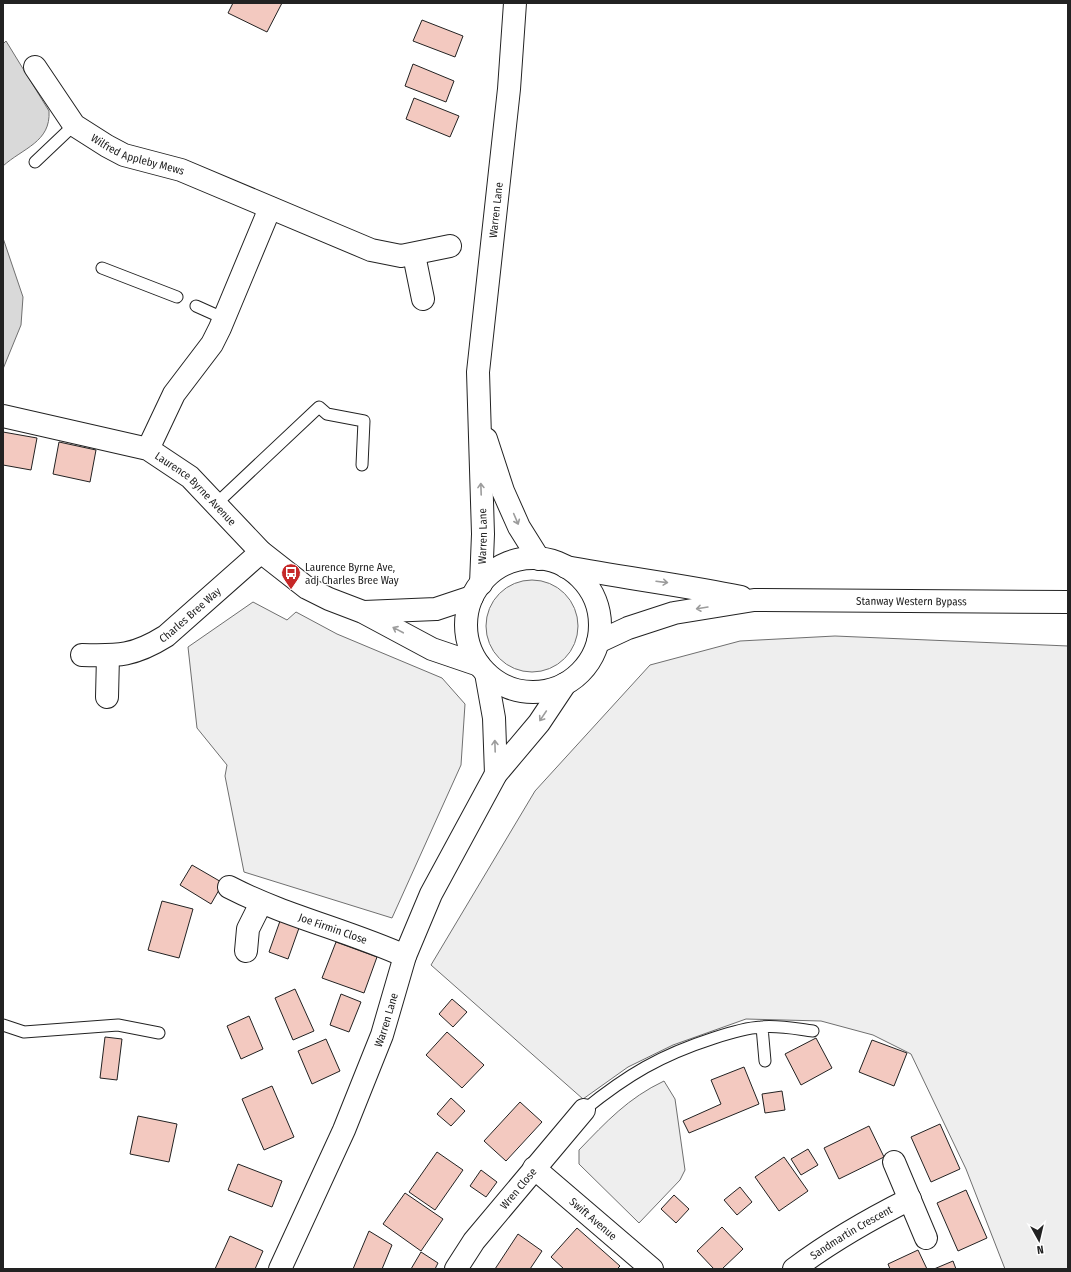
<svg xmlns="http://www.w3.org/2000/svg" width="1071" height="1272" font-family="'Fira Sans Condensed',sans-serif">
	<rect width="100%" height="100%" fill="#fff"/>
	<path fill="#eee" stroke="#6f6f6f" d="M486 626a46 46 0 1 1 92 0a46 46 0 1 1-92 0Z
		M253,602L287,620L296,612L337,634L442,678L465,704L461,765L392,918L244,872L225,776L227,765L197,728L188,647Z
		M835,636L1068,646V1269H1005L966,1169L911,1054L873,1035L821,1021L746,1019L673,1045L628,1067L583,1099L431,965L535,791L650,665L740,641Z
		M664,1081L675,1099L685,1170L680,1180L639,1223L579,1164V1150C606,1122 628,1098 664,1081Z"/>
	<path fill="#d9d9d9" stroke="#6f6f6f" d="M6,41L49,111C51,142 23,148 3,166V44Z
		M3,238L23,297L21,325L3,369Z"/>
	<path fill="#f3c9c0" stroke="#222" d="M233,3H282L267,32L228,13Z
		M422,20L463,36L455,57L413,41Z
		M413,64L454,81L446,102L405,86Z
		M414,98L459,116L450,137L406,119Z
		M3,432L37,438L31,470L3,465Z
		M59,442L96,450L90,482L53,474Z
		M192,865L223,883L211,904L180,885Z
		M162,901L193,909L179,958L148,950Z
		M280,921L299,928L288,959L269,952Z
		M336,942L377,957L364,993L322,978Z
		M295,989L314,1031L293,1040L275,998Z
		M341,994L361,1002L349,1032L330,1025Z
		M452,999L467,1012L453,1027L439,1014Z
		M249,1016L263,1049L241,1059L227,1026Z
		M447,1032L484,1065L462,1088L426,1055Z
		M105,1037L122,1039L117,1080L100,1078Z
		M816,1038L832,1068L801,1085L785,1054Z
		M326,1039L340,1071L312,1084L298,1051Z
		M872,1040L907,1053L894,1086L859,1072Z
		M744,1067L759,1104L689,1133L683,1121L721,1104L711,1080Z
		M272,1086L294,1137L264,1150L242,1099Z
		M782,1091L785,1110L765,1113L762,1094Z
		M451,1098L465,1111L451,1126L437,1114Z
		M520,1102L542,1122L506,1161L484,1141Z
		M138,1116L177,1124L169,1162L130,1154Z
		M940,1124L960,1169L931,1182L911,1137Z
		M869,1126L884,1157L839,1179L824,1148Z
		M808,1149L818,1165L801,1175L791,1159Z
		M437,1152L463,1170L435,1210L409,1192Z
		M784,1157L808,1191L779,1211L755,1177Z
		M238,1164L282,1181L272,1207L228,1190Z
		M481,1170L497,1182L486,1197L470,1186Z
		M740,1187L752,1202L737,1215L724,1200Z
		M966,1190L987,1238L958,1251L937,1203Z
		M405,1193L443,1219L421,1251L383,1224Z
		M674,1195L689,1209L676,1223L661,1209Z
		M722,1227L743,1249L722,1269H714L697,1251Z
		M577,1228L620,1266L617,1269H564L551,1257Z
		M369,1231L392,1245L382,1269H353Z
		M518,1234L542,1251L530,1269H495Z
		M230,1236L263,1251L255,1269H215Z
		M918,1250L927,1269H890L888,1264Z
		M421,1252L438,1263L435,1269H411Z
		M953,1261L956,1269H934Z"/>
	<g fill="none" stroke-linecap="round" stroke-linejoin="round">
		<defs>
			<path id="lane" d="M35,162L74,125
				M102,268L177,297
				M196,306L225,319
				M217,503L319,407L327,414L364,421L362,465
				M3,1025L24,1032L118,1025L159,1033
				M762,1027L765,1061
				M584,1110C627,1075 661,1055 714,1038C729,1033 745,1028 761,1027C778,1025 797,1029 813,1031"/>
			<g id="street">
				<path id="s1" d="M35,67L74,125L107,146L124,155L181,170L371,250L401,256L450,246"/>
				<path d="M414,255L423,299"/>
				<path id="s2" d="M3,416L148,449L190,477L261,552L307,588L329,599L363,612L432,649L479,665"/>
				<path d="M148,449L174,394L212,344L220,328L270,208"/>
				<path d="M364,612L436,609L472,597"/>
				<path id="s3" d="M82,655C119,656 134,656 166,636L261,552"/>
				<path d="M107,697L108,656"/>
				<path id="s4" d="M229,887C285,916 347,930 405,956"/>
				<path d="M246,951L248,929L261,903"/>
				<path d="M894,1162L926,1238"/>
				<path id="s5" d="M534,1168L652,1269"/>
				<path id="s6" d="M456,1269L474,1241L584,1110"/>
				<path id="s7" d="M794,1269C830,1242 870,1219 910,1199"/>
			</g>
			<g id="secondary">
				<path d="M486,439L503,491L519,527L539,559"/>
				<circle cx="533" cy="625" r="67"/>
				<path d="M566,567C625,578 683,585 741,597"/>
				<path id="s8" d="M481,584L483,534L478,372L509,89L515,3"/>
				<path id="s9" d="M598,642L628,628L674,613L754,600L1068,602"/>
				<path d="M486,673L494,718L496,774"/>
				<path id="s10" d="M280,1269L344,1130L382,1035L405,956L431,894L496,774L539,723L565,684"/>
			</g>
		</defs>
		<use href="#lane" stroke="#222" stroke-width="13"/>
		<use href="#street" stroke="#222" stroke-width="24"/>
		<use href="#secondary" stroke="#222" stroke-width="24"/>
		<use href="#lane" stroke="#fff" stroke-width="11"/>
		<use href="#street" stroke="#fff" stroke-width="22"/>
		<use href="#secondary" stroke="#fff" stroke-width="22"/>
	</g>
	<defs><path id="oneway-shaft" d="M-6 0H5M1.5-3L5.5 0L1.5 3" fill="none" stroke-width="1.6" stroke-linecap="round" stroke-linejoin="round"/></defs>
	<g stroke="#9c9c9c">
		<use href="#oneway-shaft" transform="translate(481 489) rotate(-92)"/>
		<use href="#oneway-shaft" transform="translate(516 519) rotate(67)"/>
		<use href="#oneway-shaft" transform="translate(662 582) rotate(7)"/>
		<use href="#oneway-shaft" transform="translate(702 608) rotate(171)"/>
		<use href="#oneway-shaft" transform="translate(398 630) rotate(-152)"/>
		<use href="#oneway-shaft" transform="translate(543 716) rotate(124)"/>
		<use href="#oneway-shaft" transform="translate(495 746) rotate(-92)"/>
	</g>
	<defs>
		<symbol id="bus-pin" viewBox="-11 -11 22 30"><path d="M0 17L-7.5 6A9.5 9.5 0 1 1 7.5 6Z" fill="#c62828" stroke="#fff"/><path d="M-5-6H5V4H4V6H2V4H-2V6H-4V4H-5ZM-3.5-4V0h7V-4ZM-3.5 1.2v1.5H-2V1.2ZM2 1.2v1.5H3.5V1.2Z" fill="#fff"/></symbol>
	</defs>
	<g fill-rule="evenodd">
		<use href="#bus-pin" x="280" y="562" width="22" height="30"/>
	</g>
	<g text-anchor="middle" stroke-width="3" stroke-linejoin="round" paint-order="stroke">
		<g font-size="11" fill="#222" stroke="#fff">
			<text dy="4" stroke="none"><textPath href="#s1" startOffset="141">Wilfred Appleby Mews</textPath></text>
			<text dy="4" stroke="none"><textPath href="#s8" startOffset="375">Warren Lane</textPath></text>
			<text dy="4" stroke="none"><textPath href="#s2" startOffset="211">Laurence Byrne Avenue</textPath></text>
			<text dy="4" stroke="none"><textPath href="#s8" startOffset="48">Warren Lane</textPath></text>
			<text dy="4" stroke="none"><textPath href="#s9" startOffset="320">Stanway Western Bypass</textPath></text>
			<text dy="4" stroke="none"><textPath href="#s3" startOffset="120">Charles Bree Way</textPath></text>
			<text dy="4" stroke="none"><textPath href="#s4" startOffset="112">Joe Firmin Close</textPath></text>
			<text dy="4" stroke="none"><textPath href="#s10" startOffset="271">Warren Lane</textPath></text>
			<text dy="4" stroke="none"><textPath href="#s6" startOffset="102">Wren Close</textPath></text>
			<text dy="4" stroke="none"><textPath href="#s5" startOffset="78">Swift Avenue</textPath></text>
			<text dy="4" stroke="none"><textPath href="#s7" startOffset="68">Sandmartin Crescent</textPath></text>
		</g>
		<g font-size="11" fill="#222" stroke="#fff" text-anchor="start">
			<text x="305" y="571">Laurence Byrne Ave,<tspan x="305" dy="13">adj Charles Bree Way</tspan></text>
		</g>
	</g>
	<rect width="1071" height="1272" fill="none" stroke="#222222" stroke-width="8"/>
	<g transform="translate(1039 1240) rotate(172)" stroke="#ffffff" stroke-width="3" paint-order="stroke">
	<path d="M0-3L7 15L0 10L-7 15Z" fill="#222222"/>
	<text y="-6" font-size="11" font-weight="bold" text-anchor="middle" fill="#222222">N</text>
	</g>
</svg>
